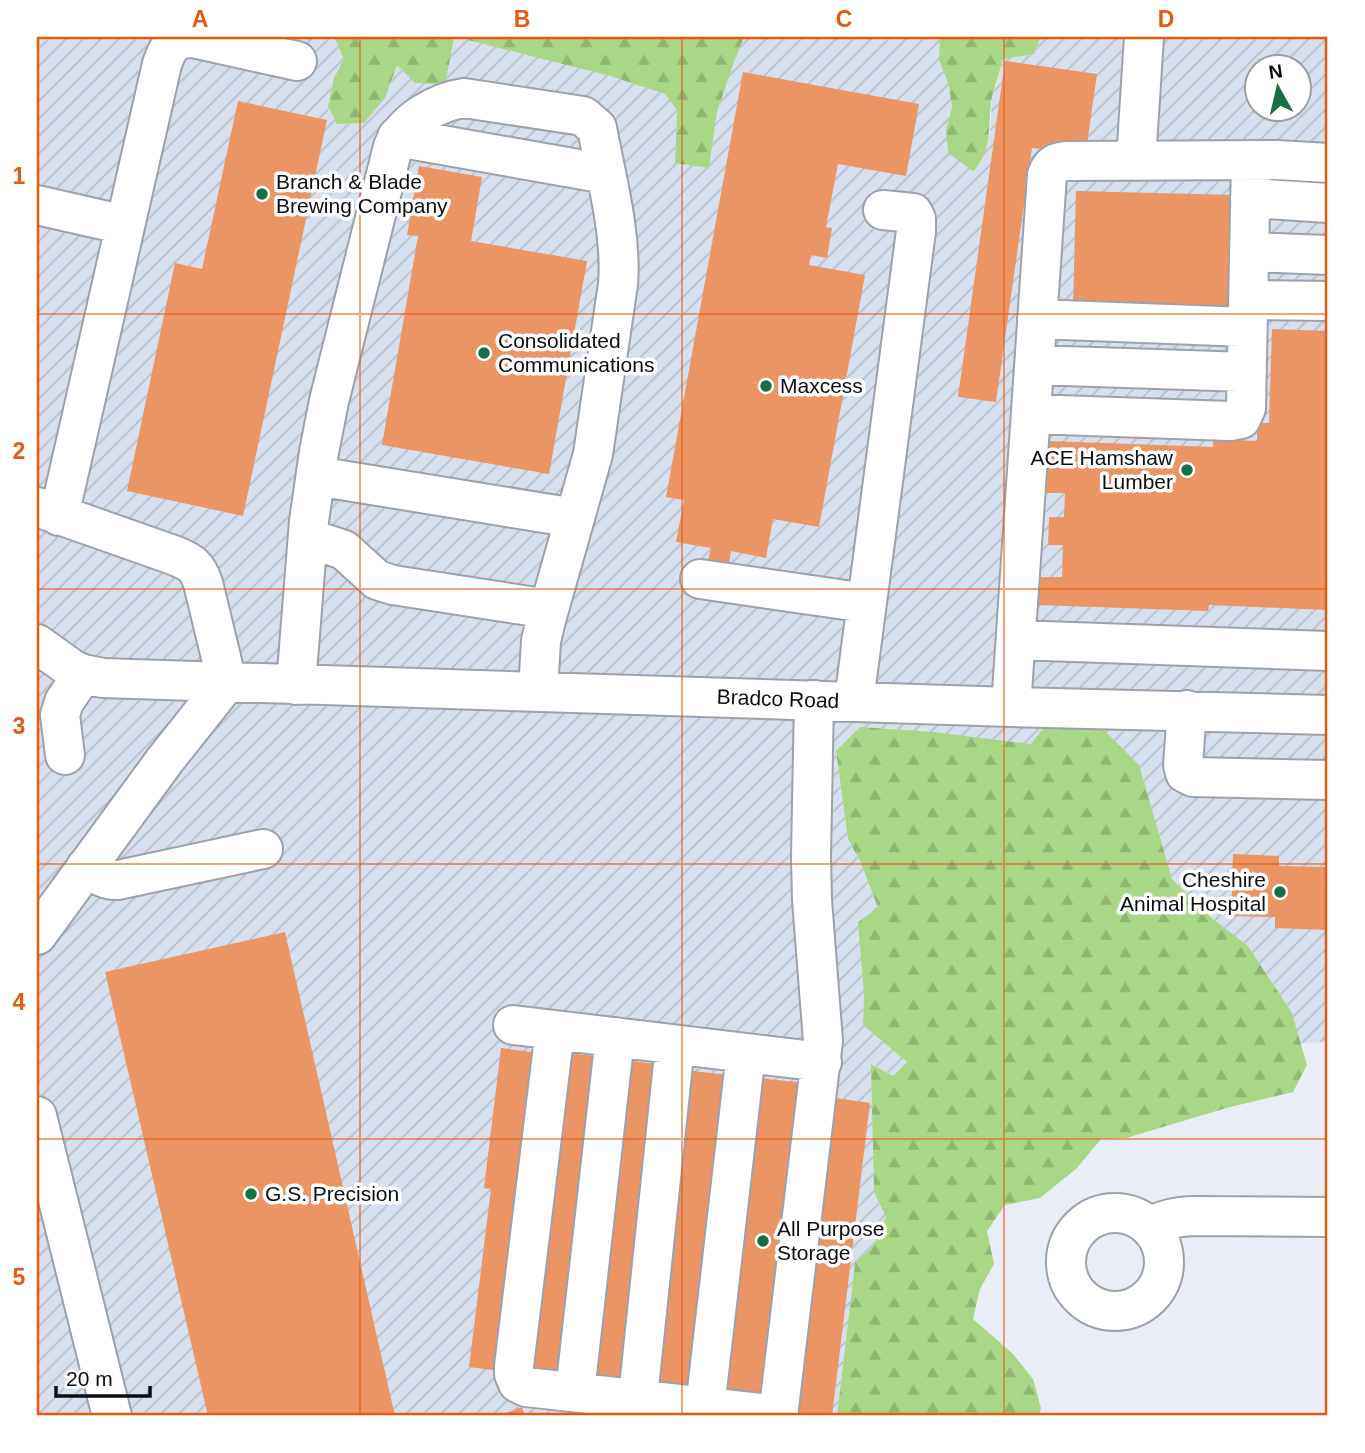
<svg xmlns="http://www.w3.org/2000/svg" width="1365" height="1453" font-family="Helvetica,sans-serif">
	<defs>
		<pattern id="industrial-furrows" width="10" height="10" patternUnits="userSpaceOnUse" patternTransform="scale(1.75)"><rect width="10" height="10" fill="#d7e0ee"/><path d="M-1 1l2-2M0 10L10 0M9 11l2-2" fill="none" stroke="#b7bfcb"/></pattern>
		<pattern id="forest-firs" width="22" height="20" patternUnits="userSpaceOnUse" patternTransform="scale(1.75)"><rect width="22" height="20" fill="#a9d785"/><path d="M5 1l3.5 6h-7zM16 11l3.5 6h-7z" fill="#90b772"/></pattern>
	</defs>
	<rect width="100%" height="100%" fill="#e8edf6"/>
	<path fill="url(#industrial-furrows)" fill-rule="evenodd" d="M37,37H334L345,59L334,78L328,106L337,124L364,123L385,98L397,64L446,81L454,37H456L610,76L665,94L677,110L675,163L709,167L717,112L734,62L744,37H940L939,60L949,85L952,107L946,130L981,163L990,134L992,98L1004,58L1034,54L1041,37H1328V1042L1300,1043L1292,1013L1248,946L1213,919L1172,879L1158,833L1031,745L934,732L860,728L836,751L848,839L861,863L878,908L864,994L863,1025L907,1062L893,1076L872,1064L874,1192L886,1217L873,1246L855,1263L837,1416H37ZM1256,66H1298V108H1256Z"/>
	<path fill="url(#forest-firs)" d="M334,37H454L446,81L434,84L415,83L397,65L385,98L364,123L337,124L328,106L334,78L344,59Z
		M456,37H744L734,62L717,112L709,168L675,163L677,110L665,94L610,76Z
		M940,37H1041L1034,54L1003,59C1000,71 995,84 992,97C987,122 994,151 973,171L948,153L946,130L952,107L949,85L939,60Z
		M860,727L934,732L1031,744L1044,727L1104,730L1139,765L1172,879L1213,919L1248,946L1292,1013L1307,1065L1293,1092L1230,1107L1126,1138L1101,1139L1077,1168L1040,1198L1005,1205L987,1231L994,1264L980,1289L973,1319L1013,1354L1033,1379L1041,1408L1039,1416H837L855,1263L873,1246L886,1217L874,1192L871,1064L893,1076L907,1062L863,1025L864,994L858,922L878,908L861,863L848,839L836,751Z"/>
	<path fill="#eb9564" d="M1005,61L1097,74L1086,151L1063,152L1032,148L996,402L958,397Z
		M743,72L919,104L906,176L838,164L826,227L832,228L827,258L811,255L809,265L865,275L819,527L773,519L766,558L731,551L729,564L708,560L711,548L676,542L684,500L666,497Z
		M238,101L327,120L243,516L127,491L175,263L202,269Z
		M419,166L482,177L471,241L587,261L549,474L382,445L418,236L407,235Z
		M1076,191L1237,195L1234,311L1073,307Z
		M1272,329L1328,331V610L1209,605L1208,611L1038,605L1040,577H1062L1063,545H1048L1049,517H1064L1065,493H1046L1048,441L1213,447V439L1257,441V423H1269Z
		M1233,854L1279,856V866L1328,867V930L1275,928V917L1231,916Z
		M285,932L395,1416H208L105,972Z
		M501,1048L539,1053L501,1371L469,1367L491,1189L484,1188Z
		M569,1053L601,1057L560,1379L528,1375Z
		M630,1061L663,1065L623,1386L591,1382Z
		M693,1071L729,1075L691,1392L655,1388Z
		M760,1078L804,1083L766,1403L723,1398Z
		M836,1098L870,1103L832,1416H797Z
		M522,1407L525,1416H498Z"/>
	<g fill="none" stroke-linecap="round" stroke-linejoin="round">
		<defs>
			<path id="minor" d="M397,137L606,174
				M1136,161L1144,37
				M1250,198L1328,203
				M37,205L125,225
				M1249,252L1328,255
				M1248,300L1328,301
				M1037,319L1247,327
				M1034,365L1247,372
				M1031,414L1230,421L1241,419L1246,408L1251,160
				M316,476L575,518
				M37,507L176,556C192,563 197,566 203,583L227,682
				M59,516L162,64C168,47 173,38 193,38L297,61
				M308,538L344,550L377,580L393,585L549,609
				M700,579L866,603
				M1016,640L1328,651
				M37,644L72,669L83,674L103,678L1011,707L1328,715
				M296,685L309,521L319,452L329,401L393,147C404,121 437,102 464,98L583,116L597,128C606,177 622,234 618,284L593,454L546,620L541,641L538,691
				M854,701L916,231V219L913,213L883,210
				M1011,707L1047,175C1051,164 1056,162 1068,161L1277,160L1328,163
				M1187,710L1183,765L1185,773L1193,777L1328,780
				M65,755L60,715L64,702L83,674
				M86,867C97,874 105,881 118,880L263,849
				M37,935L165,760L227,682
				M513,1025L822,1062
				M555,1030L514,1366V1374L518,1383L526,1387L779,1415
				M37,1116L112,1416
				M1066 1262a49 49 0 1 1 98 0a49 49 0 1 1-98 0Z
				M1150,1227C1163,1219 1177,1217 1192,1216L1328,1217
				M575,1392L615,1037
				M636,1416L675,1045
				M704,1416L746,1053
				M778,1416L823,1041L812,900L811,857L814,700"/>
		</defs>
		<use href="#minor" stroke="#9da1aa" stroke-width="42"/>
		<use href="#minor" stroke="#fff" stroke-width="38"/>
	</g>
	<path fill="none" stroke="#e8590c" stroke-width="2" stroke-opacity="0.55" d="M360,37V1416M682,37V1416M1004,37V1416M37,314H1328M37,589H1328M37,864H1328M37,1139H1328"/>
	<g fill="#177043" stroke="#fff" stroke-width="2.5">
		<circle cx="262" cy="194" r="7"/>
		<circle cx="484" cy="353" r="7"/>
		<circle cx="766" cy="386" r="7"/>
		<circle cx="1187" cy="470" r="7"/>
		<circle cx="1280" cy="892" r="7"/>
		<circle cx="251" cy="1194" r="7"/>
		<circle cx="763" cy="1241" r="7"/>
	</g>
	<g text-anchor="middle" stroke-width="7" stroke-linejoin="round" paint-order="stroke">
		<g font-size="21" fill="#0b0d10" stroke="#fff" text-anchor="start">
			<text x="276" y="189">Branch &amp; Blade<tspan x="276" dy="24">Brewing Company</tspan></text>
			<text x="498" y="348">Consolidated<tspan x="498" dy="24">Communications</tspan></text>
			<text x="780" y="393">Maxcess</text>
			<text x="1173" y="465" text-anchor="end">ACE Hamshaw<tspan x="1173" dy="24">Lumber</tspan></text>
			<text x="1266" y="887" text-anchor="end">Cheshire<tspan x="1266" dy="24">Animal Hospital</tspan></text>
			<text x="265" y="1201">G.S. Precision</text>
			<text x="777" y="1236">All Purpose<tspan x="777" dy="24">Storage</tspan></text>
		</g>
		<g font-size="21" fill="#0b0d10" stroke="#fff">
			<text transform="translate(778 699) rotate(2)" y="7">Bradco Road</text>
		</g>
	</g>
	<rect width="1365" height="1453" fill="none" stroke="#ffffff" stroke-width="77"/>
	<g transform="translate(1278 88) rotate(352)"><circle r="33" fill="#ffffff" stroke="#9d9e9f" stroke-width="2"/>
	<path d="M0-5L12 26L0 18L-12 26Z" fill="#177043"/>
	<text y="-10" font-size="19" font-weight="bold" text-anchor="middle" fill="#0b0d10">N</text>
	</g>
	<path d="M56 1386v10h94v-10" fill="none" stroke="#0b0d10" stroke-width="3.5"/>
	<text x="66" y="1386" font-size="21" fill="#0b0d10" stroke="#ffffff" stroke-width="5" paint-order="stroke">20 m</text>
	<rect x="38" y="38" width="1288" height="1376" fill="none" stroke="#e8590c" stroke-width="2.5"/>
	<g font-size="23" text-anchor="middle" font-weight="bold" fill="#e8590c">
		<text x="200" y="27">A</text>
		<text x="522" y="27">B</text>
		<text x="844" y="27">C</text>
		<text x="1166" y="27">D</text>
		<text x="19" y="184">1</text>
		<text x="19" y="459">2</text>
		<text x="19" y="734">3</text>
		<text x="19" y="1010">4</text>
		<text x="19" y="1285">5</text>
	</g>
</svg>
